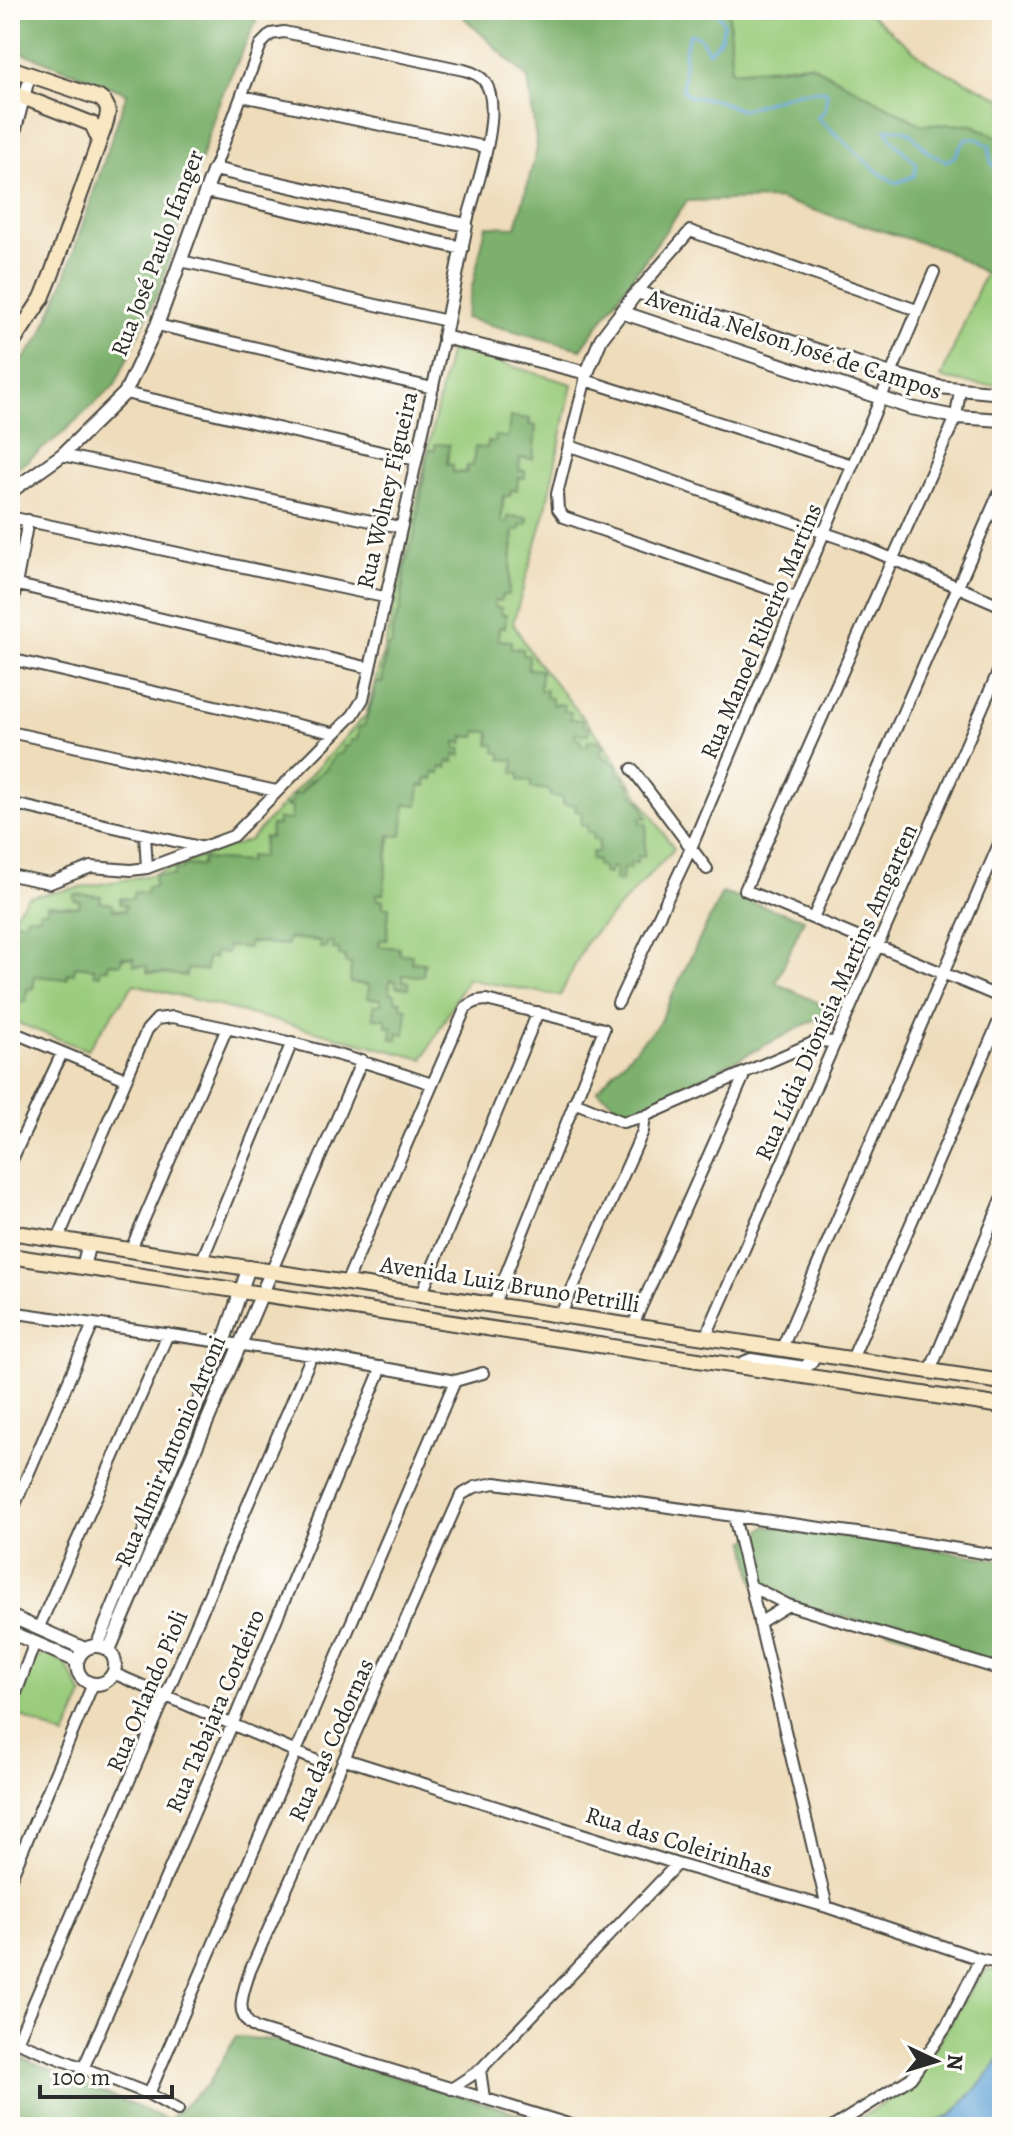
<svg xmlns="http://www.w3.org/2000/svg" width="1012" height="2137" font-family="Alegreya,serif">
	<rect width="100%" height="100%" fill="#fdfcf7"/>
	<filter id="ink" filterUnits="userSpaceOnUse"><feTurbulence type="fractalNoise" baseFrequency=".0125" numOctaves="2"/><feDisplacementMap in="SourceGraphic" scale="16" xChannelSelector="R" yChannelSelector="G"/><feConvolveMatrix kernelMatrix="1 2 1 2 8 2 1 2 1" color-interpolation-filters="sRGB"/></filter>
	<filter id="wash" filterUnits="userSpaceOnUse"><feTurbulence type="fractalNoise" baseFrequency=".006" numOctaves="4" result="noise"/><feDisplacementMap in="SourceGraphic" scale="32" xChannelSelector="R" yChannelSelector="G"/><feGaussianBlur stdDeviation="1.8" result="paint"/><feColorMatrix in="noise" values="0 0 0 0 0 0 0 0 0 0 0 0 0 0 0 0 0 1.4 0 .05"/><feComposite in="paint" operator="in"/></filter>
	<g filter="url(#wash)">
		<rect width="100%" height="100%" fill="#eedcba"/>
		<path fill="#9acc7c" stroke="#627c54" stroke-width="2" d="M729,10H865L930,64L1002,99V139L973,125L920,124L810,64L731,71Z
			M985,273L1002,276V385H981L941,378Z
			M450,348L572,384L545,513L513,623L534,658L604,743L674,849L586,942L560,996L467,979L423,1059L134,984L87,1050L20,1024L10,1013V1000H13L12,1007H19V1001L34,976L67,979L68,972L75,966C83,967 96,970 103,967C123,958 125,952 147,966V972L186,975V969L228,946L248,942L287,945L288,938L321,941L320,947L326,948L327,942H334L381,999C380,1013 390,1023 398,1033L404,1034L406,1008L400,1007L388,993L390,980L403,981V974L424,964L411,962L379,946L380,940H386L389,907H383L377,900V893H384C387,861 387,831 405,803C418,783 454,767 456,742L477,731L490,732L495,745L514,760L519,774L576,805L599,840L598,853L591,859L610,867L623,868L637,856L646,824H640L641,817H646C639,797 620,785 616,765L600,754V748L606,747L599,741L588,740L587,747L581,746L575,739V732L583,727L551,704L540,690L523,655L498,640L499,627L506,615L500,614L494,607V600L502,594L508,595L514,530L528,518L509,516L508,522H501L504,496C515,486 519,472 520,458H533L535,426H529L530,420L509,437L495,442L466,473L453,472L435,450H428L415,534L405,565L400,611L392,630V644L384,657L382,683H376L374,696L364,726L359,727L358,740L330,767L308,782L300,794L287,807H293L291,820L278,826L270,838H264L262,857L248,862L203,859L202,865C182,870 166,880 149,892C142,897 133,899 126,905V911L80,901V907L48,905L47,911L39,917L10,928V920L28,897L151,875L250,840L366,715L386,642Z
			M45,1654L64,1662L83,1695L65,1737L12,1712L34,1659Z
			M1002,1969V2054L986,2078L950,2116L924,2127H841C858,2120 896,2098 909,2084C939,2050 956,2005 985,1971Z"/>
		<path fill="#7bb06c" stroke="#536e4c" stroke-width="2" d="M10,10H261L219,102L160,288L115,385L59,436L10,474V376L40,338L62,286L127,93L10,48Z
			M456,10H729L731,71L779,68L810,64L920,124L972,125L1002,139V276L985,273L942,249L777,199L687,201L581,349L465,318L486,226L516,227L537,149L528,78Z
			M510,417L530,419L529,425L536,426L533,459L520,458L519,470L525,471V478H518L517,490H511L510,496H503L501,522H508V516L528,518L527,524H521L520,530H514L508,595H502L501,601H494V607L501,608L500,614L506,615L505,628L499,627L498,640L511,641V648L523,649V655L529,656L528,669L541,670L540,690H546V697L552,698V704L565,705L564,711L571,712L570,719L583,720V726L589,727L588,734L575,733V739H581V746H587L588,740L599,741L607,748H601L600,754L616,765L618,775L624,776V783H630V790L642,804L647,818L641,817L640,823L647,824L644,857L638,856L637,863H630V869L623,868L622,881H615L616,868L610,867L609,874L603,873V867L597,866V860L591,859L592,852H598L599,840L593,839V833L587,832V826L581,825L582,812L575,811L576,805L563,804V797L550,796V790L531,788V781L519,780V774L513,773L514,760L501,759V753L495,752V745H489L490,732L477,731L476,737L464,736L463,743L456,742V748L462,749L461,756L455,755L454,762L448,761L447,768L441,767L440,774L434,773L433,780L427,779L426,786L420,785L418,805L405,804L402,836L389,835L384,894H377V900H383V907H389L387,940H380L379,946L399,948V954L412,955L411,962L424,963L423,976L403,975V981L409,982V988L396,987V981L390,980L389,993L395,994V1000L401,1001V1007L407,1008L405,1034L398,1033V1040L391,1039L392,1027L386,1026V1019L373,1018L374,1005H381V999L368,998L369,985L350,983L351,964L345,963V956H339V949H333V942H327L326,948H320V941L288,938L287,945L249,942L248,948L228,946L227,953L215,952L214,958H207L206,971L187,969L186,976L147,972V966L134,965V958L122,957L121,964L108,963V969H101L100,975L94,974V968L75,966L74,973H68L67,979L35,976L33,989H27L26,1001H19V1007H12L10,928L13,921L25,922L26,916L39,917L40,911H47V905L79,907L80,901L74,900V894L101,896L100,902L113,904V910L125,911L126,905L120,904V898L133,899L134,892L147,893V887H154L155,874L174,876L175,869L182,870L183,866L202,865L203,859L248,862L249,856L262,857L264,837L270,838L271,825H278V819L291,820L292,807L286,806L293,801L294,794H300C310,778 329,771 334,756L343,752L344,746H350L351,740H357L359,727L364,726L374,696L376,682L382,683L387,647L392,644V630L400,611L405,565L415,534L428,450H435V444L449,445L447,464L453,465V472L466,473L467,466H473L475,447L487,448L488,442H495V436L508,437Z
			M722,893L804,919L776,983L834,1010L629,1115L597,1090L658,1025Z
			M767,1526L863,1538L1002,1560V1664L787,1600L754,1582L746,1542Z
			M236,2037L275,2040L563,2127H10V2053L168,2120L208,2084Z"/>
		<path fill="#65a6d8" stroke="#486882" stroke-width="2" d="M1002,2054V2127H924L951,2116L986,2078Z"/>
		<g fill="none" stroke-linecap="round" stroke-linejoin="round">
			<path stroke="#65a6d8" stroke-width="3" d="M715,10L724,23L721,38L709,52L700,37L690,34C682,50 685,70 682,89L690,97L716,100L741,110L798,92L823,90L827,92L825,111L817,117L878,172L896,183L914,176L917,164L894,142L886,129C914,127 911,137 928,152C933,156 940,158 946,161L954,157L966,139L976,138L990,146C988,158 991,166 1002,173"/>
		</g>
	</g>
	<g filter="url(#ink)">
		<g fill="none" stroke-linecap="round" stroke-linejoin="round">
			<defs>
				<path id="minor" d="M242,96L486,147
					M10,152L30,75
					M214,169L261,44L271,34L284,32L464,70C472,72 480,75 485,82C505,111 474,193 466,225
					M181,261L447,321
					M637,292L690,231L917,310
					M157,325L433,388
					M587,373L557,494L558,509L564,517L796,598
					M585,380L852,465
					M960,390L956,417L745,890L1002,998
					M125,393L416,460
					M570,446L860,545L1002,606
					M62,455L399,527
					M10,517L384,597
					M18,585L370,668
					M10,618L28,520
					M10,659L333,733
					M10,732L276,791
					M632,769L707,869
					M10,803L200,847
					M145,835L147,868
					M10,875L50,883L91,867L131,870L147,868L233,836L353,715L363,699L444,337
					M813,918L1002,486
					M618,1003L691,848L934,272
					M10,1031L126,1079
					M574,1102L623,1122L645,1116L817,1041L836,1042
					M10,1164L62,1053
					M58,1239L147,1030L157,1019L173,1017C263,1035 346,1054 432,1084
					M131,1249L227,1028
					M202,1260L292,1042
					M272,1270L362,1060
					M347,1281L466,1007L477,1001L486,1000L604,1029L494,1304
					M422,1293L538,1012
					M10,1312L312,1355L455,1381L483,1373
					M561,1314L643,1131L645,1116
					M633,1325L743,1078L742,1074
					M10,1333L18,1313
					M706,1336L1002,663
					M782,1348L1002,837
					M852,1359L1002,1014
					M930,1371L1002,1199
					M10,1516L93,1324
					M734,1516L827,1907
					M751,1586L788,1605L1002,1670
					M759,1623L788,1605
					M39,1627L168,1334
					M113,1673L324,1764
					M10,1709L35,1642
					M345,1759L677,1864L827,1907L980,1959L1002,1964
					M10,1880L93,1684
					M10,2039L149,2094L178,2110
					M17,2042L312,1355
					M83,2069L232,1725L382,1367
					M480,2070L484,2098
					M451,2089L480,2070L677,1864
					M149,2094L455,1381
					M578,2127L257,2029C232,2016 243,1993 250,1971L461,1495L475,1487L495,1483L864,1534L1002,1556
					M833,2127L911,2078L946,2027L980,1959"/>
				<path id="tertiary" d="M206,191L462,248
					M621,312L911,408L956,417L1002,420
					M10,492L62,455L125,393L157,325L214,169L466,225L444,337L587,373L601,339L637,292L891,374L939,387L1002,393
					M83,1267L89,1243
					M739,1365L751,1360L805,1368L812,1360L810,1352
					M10,1616L85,1649
					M10,1632L77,1661
					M97,1646L223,1343L249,1267
					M77 1665a19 19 0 1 1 38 0a19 19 0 1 1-38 0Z
					M109,1650L272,1270"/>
				<path id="secondary" d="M10,68L99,98C112,106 108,116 104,128L51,276L42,298L10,347
					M10,92L92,124L99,139
					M10,1232L1002,1382
					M10,1256L1002,1406"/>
			</defs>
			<use href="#minor" stroke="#484640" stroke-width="14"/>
			<use href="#tertiary" stroke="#484640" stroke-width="16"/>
			<use href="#secondary" stroke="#484640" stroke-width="18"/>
			<use href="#minor" stroke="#fff" stroke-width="10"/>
			<use href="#tertiary" stroke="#fff" stroke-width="12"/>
			<use href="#secondary" stroke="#f9e7c3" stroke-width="14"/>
		</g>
	</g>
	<g text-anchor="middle" stroke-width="6" stroke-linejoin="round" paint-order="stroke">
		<g font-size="24" fill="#2b2b2b" stroke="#fdfcf7">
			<text transform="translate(157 253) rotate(-69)" y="8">Rua José Paulo Ifanger</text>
			<text transform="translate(794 344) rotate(18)" y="8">Avenida Nelson José de Campos</text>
			<text transform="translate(387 490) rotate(-77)" y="8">Rua Wolney Figueira</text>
			<text transform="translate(761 631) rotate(-67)" y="8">Rua Manoel Ribeiro Martins</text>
			<text transform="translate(836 992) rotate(-66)" y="8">Rua Lídia Dionísia Martins Amgarten</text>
			<text transform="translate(510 1284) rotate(9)" y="8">Avenida Luiz Bruno Petrilli</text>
			<text transform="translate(170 1451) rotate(-67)" y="8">Rua Almir Antonio Artoni</text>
			<text transform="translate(147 1691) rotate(-67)" y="8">Rua Orlando Pioli</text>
			<text transform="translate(215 1711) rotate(-67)" y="8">Rua Tabajara Cordeiro</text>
			<text transform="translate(331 1740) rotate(-66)" y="8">Rua das Codornas</text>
			<text transform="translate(679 1842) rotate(17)" y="8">Rua das Coleirinhas</text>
		</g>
	</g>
	<rect width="1012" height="2137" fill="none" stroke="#fdfcf7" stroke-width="40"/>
	<g transform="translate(936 2061) rotate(94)" stroke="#fdfcf7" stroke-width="6" paint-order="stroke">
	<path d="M0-6L14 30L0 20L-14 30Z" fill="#2b2b2b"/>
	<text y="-12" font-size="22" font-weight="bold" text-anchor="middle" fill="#2b2b2b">N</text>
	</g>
	<path d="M40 2085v12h132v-12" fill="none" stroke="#2b2b2b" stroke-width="4"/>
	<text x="52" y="2085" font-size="24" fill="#2b2b2b" stroke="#fdfcf7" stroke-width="6" paint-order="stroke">100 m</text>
</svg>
